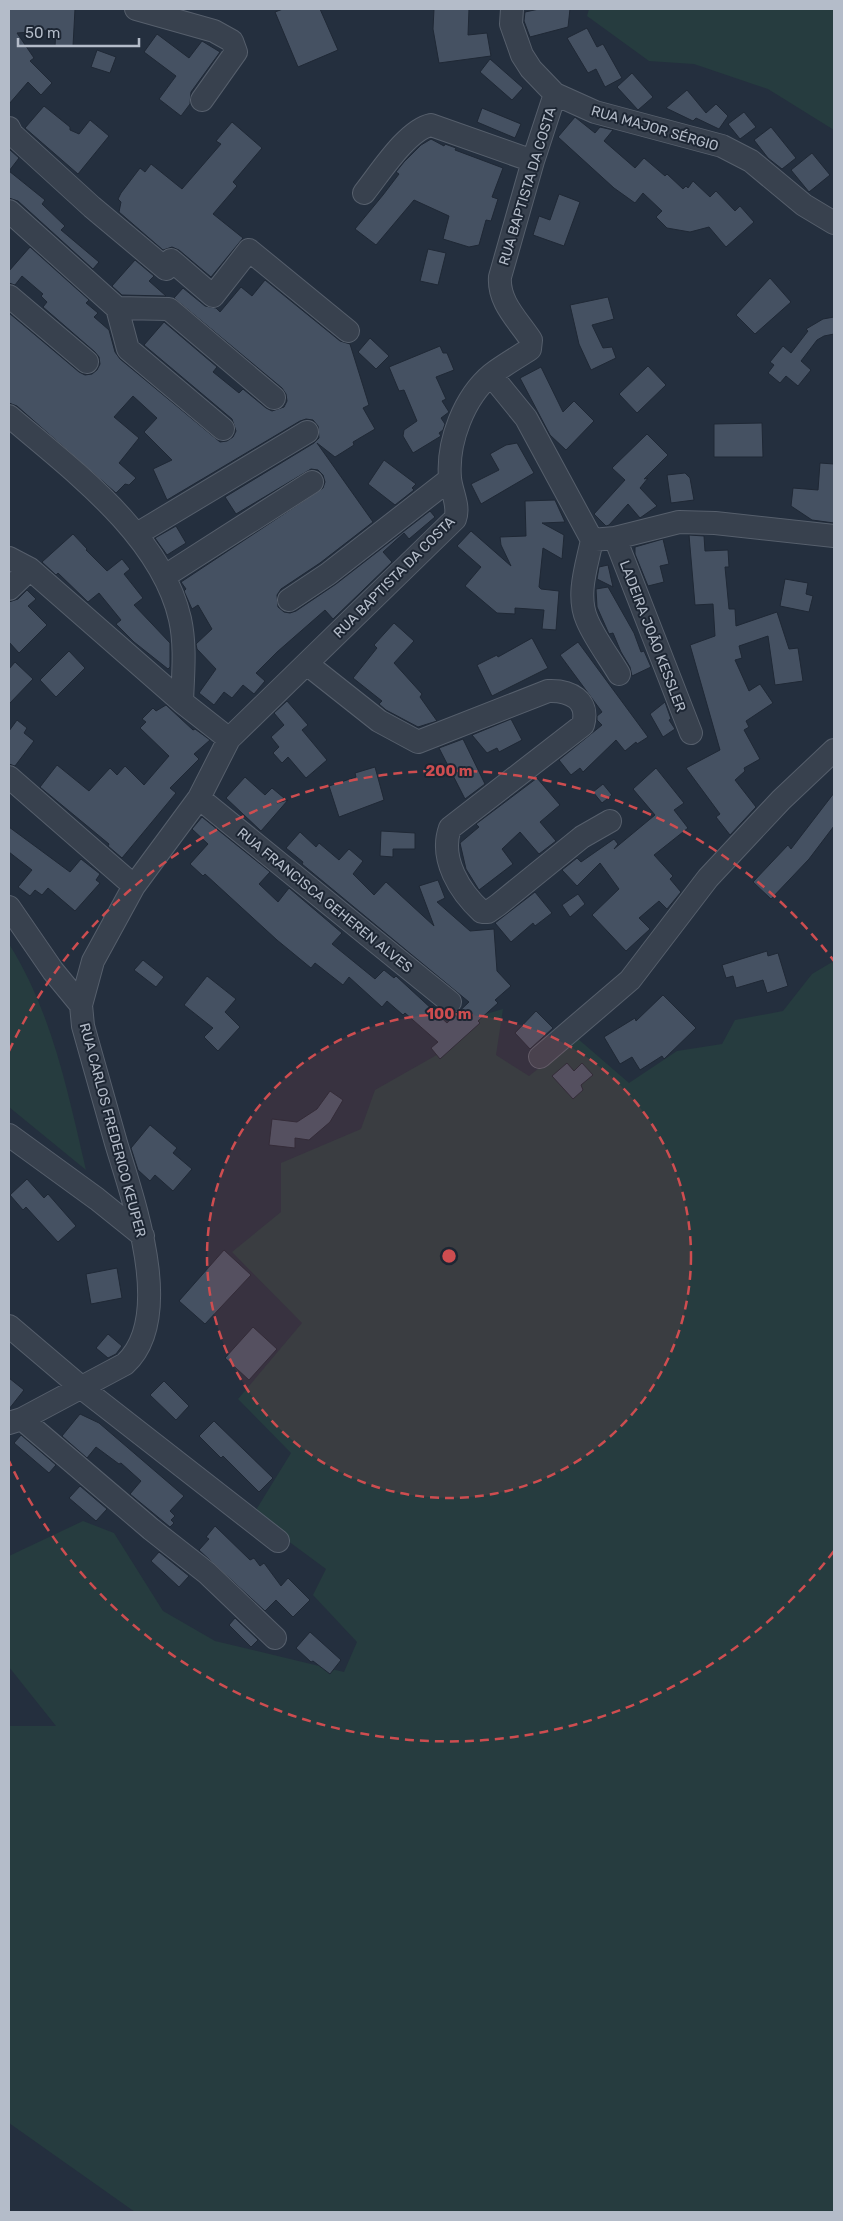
<svg xmlns="http://www.w3.org/2000/svg" width="843" height="2221" font-family="Rubik,sans-serif">
	<rect width="100%" height="100%" fill="#242f3e"/>
	<path fill="#263c3f" d="M589,9H834V130L768,89L694,64L649,61L587,16Z
		M9,944C52,1012 68,1093 86,1170L9,1107Z
		M834,961V2212H135L9,2123V1726H56L9,1667V1556L83,1521L114,1533L163,1611L215,1641L344,1672L357,1642L313,1595L326,1569L253,1515L291,1453L238,1399L302,1323L232,1252L281,1212V1163L361,1129L375,1090L435,1056L479,1016L503,1009L496,1055L529,1076L577,1038L629,1083L677,1051L722,1044L735,1020L783,1011L812,974Z"/>
	<path fill="#455162" stroke="#1f2835" d="M9,9H75L73,46H55L56,30L17,33L34,58L30,61L52,83L41,95L28,82L9,104Z
		M283,9H320L338,50L298,67L275,12Z
		M434,9H469L468,35L487,33L491,56L439,63L433,29Z
		M539,9H570L568,27L530,37L524,21L525,12Z
		M587,28L597,47L603,44L622,78L605,87L596,69L588,73L567,38Z
		M157,34L189,58L202,41L220,52L191,92L190,104L181,116L159,99L176,76L144,52Z
		M97,50L116,57L110,73L91,67Z
		M490,59L523,88L512,100L480,72Z
		M632,73L653,97L638,110L617,87Z
		M687,90L706,113L716,104L728,116L719,129L696,118L693,121L666,108Z
		M44,106L70,127V130L79,134L90,120L109,136L78,174L25,128Z
		M482,108L521,124L515,138L477,122Z
		M744,112L756,127L740,139L728,124Z
		M575,117L595,133L600,127L613,130L604,141L635,168L644,158L665,176L667,174L683,189L686,186L688,188L693,181L710,197L716,191L735,211L740,206L754,222L726,247L709,227L690,232L667,228L656,217L662,211L643,193L635,203L614,188L558,137Z
		M232,122L262,148L233,182L237,186L213,214L243,238L211,277L179,250L172,247L163,250L119,212L121,202L118,199L121,193L140,168L145,172L151,164L182,189L221,144L216,141Z
		M771,127L796,158L782,169L768,158L754,140Z
		M431,139L444,146L445,144L456,148L455,150L503,168L492,197L498,199L491,221L486,220L479,245L469,247L443,239L449,216L414,200L376,245L355,229L383,195L399,174L396,172L404,162L421,145Z
		M9,149L19,158L9,171Z
		M812,153L830,175L809,192L791,170Z
		M9,171L45,200L42,204L65,226L61,230L99,262L93,269L18,201L9,198Z
		M559,194L580,202L564,246L533,235L539,216L550,220Z
		M30,247L89,300L86,303L98,313L94,317L109,330L115,352L120,359L220,442L227,441L233,437L236,431L232,419L144,345L164,322L217,367L213,372L239,393L243,389L266,408L272,411L284,407L287,401L286,394L282,388L174,298L183,288L205,306L216,308L220,312L241,287L252,296L265,280L340,341L350,344L369,405L363,408L375,429L353,442L354,445L335,457L317,443L373,522L320,563L281,589L277,595L278,607L284,612L290,613L296,611L336,584L430,511L435,517L409,539L404,533L383,552L392,562L333,619L325,610L277,652L256,673L265,681L254,694L243,685L232,698L224,692L214,705L199,693L216,669L197,649L196,644L212,629L198,605L192,609L184,591L186,589L181,582L323,488L325,482L323,475L318,470L311,469L236,514L225,497L314,443L319,438L318,426L313,420L306,419L300,421L167,500L153,469L172,460L144,432L157,418L133,396L114,417L139,438L119,463L136,478L129,485L125,484L116,493L17,406L9,403V313L79,372L85,375L92,374L97,370L100,364L99,357L95,352L43,307L47,302L41,296L43,294L22,276L15,285L9,283V271Z
		M428,249L446,253L438,285L420,281Z
		M135,260L154,276L149,281L166,296L122,295L112,286Z
		M770,278L791,302L755,334L736,315Z
		M608,297L614,319L592,325L603,348L612,347L616,358L591,370L579,344L570,305Z
		M834,317V334L824,336L817,340L801,361L811,370L798,386L786,376L780,383L768,373L774,365L770,362L783,346L791,353L808,331L806,329L823,319Z
		M370,338L389,356L376,369L358,352Z
		M440,346L443,353H447L454,370L436,377L446,399L442,401L449,412L441,418L445,424L443,430L439,433L441,436L413,453L403,436L404,430L417,421L404,390L399,391L389,367Z
		M648,366L666,385L637,413L619,394Z
		M541,367L563,412L574,401L594,421L566,450L550,435L520,378Z
		M762,423L763,457H714V424Z
		M647,434L668,455L644,479L648,478L640,488L657,506L640,518L628,504L609,525L606,526L594,514L625,480L612,468Z
		M517,443L534,473L481,504L471,484L499,470L490,454L506,445Z
		M384,460L416,484L412,488L414,490L395,505L368,484Z
		M820,463L834,464V523L812,520L791,506L793,488L818,490Z
		M685,473L690,478L694,500L671,503L667,475Z
		M555,500L565,522L542,523L564,535L562,559L543,548L539,587L541,589L559,591L556,630L542,629L544,610L515,608V614L497,613L465,586L481,567L457,546L471,531L511,566L501,545L500,537L526,536L525,501Z
		M176,526L186,543L167,555L155,538Z
		M73,534L87,549L86,550L107,571L122,559L130,569L124,574L143,598L134,605L170,643V667L168,669L134,642L116,624L121,620L99,593L88,602L58,573L56,575L42,562Z
		M689,535L704,536L705,551L728,550L729,567H725L729,609H735L736,626L777,612L789,649L798,648L803,681L775,685L768,636L739,646L742,658L735,660L749,691L760,684L773,703L746,721L749,727L744,730L760,759L744,768L745,771L735,780L756,807L730,835L716,817L720,814L686,768L720,750L690,645L715,636L713,604L695,605Z
		M663,539L669,564L660,566L664,582L648,586L635,554V547Z
		M608,565L613,587L597,579L599,567Z
		M785,579L808,583L806,594L813,596L809,612L780,606Z
		M608,587L634,633L641,652L644,651L651,667L632,676L630,667L621,652L613,633L609,634L597,607L596,589Z
		M27,590L36,599L28,606L47,625L19,653L9,642V602L18,599Z
		M394,623L414,641L394,663L422,694L420,697L437,721L418,727L386,710L379,704L382,701L353,678L377,648L374,645Z
		M532,638L548,668L492,696L477,665L497,655L498,657Z
		M578,642L648,737L637,744L636,742L625,751L616,740L583,772L580,768L571,775L559,760L602,725L597,720V716L602,712L560,655Z
		M69,651L85,668L56,697L40,680Z
		M15,662L33,679L9,704V669Z
		M287,701L308,725L302,730L327,760L306,778L288,757L282,763L273,753L279,747L271,737L284,725L274,713Z
		M665,702L671,719L669,720L675,729L663,737L650,714Z
		M166,705L193,730L195,729L210,740L194,754L199,759L170,788L176,793L122,858L108,846L109,844L40,787L57,765L89,791L110,768L117,775L125,766L144,785L169,756L140,728L146,722L142,719L153,708L156,711Z
		M511,719L522,740L499,752L497,748L487,753L472,735Z
		M17,720L27,728L24,733L34,741L15,766L9,764V731Z
		M463,739L485,784L465,799L439,748Z
		M375,767L384,800L339,817L329,786L356,777L355,773Z
		M656,768L684,803L674,810L688,828L654,855L673,876L670,879L681,892L667,909L659,901L639,918L650,929L626,951L592,915L619,889L600,863L577,886L562,870L577,858L581,862L614,839L618,844L614,849L655,815L633,789Z
		M245,777L265,795L272,788L284,798L277,803L288,800L261,831L226,798Z
		M537,778L560,805L540,822L556,841L539,854L520,832L502,849L513,864L479,890L466,869L460,843L479,827L476,824Z
		M603,784L612,795L602,803L593,792Z
		M834,793V826L809,859L771,899L753,882L788,845L791,849Z
		M202,817L270,872L259,884L278,902L289,888L342,933L332,944L375,979L384,970L394,978L396,976L447,1023L469,1002L302,864L303,862L286,848L300,832L316,847L319,843L339,860L349,849L363,861L353,874L374,895L386,882L434,926L419,886L438,880L445,898L437,902L470,931L494,929L497,971L511,986L495,1000L498,1003L478,1021L480,1023L440,1059L431,1048L438,1042L405,1013L403,1015L387,1001L382,1007L349,977L343,985L315,963L311,968L277,940L205,874L203,876L190,864L208,844L192,829Z
		M9,827L70,872L81,859L100,874L96,880L100,883L75,911L48,888L42,895L35,890L30,896L18,887L32,870L9,852Z
		M381,831L415,833V849H393V857L380,856Z
		M535,892L552,913L535,926L533,923L511,942L495,923Z
		M578,894L585,904L570,917L562,905Z
		M767,951L768,956L778,953L788,986L767,993L763,980L736,988L733,976L726,978L722,965Z
		M143,960L164,977L156,987L134,970Z
		M207,976L236,999L225,1012L240,1027L218,1051L204,1037L213,1028L184,1005Z
		M663,995L696,1028L664,1059L662,1056L640,1070L632,1057L620,1064L604,1037L635,1018L636,1021Z
		M536,1011L553,1028L530,1049L515,1033Z
		M567,1063L574,1071L582,1063L593,1075L581,1085L583,1090L573,1099L552,1076Z
		M330,1091L343,1100L330,1122L309,1140L295,1138V1148L269,1145L272,1119L297,1122L317,1109Z
		M150,1125L177,1148L173,1153L192,1169L173,1191L155,1175L150,1181L138,1170L131,1148Z
		M27,1179L44,1198L48,1194L76,1226L58,1242L26,1207L23,1210L10,1195Z
		M224,1250L251,1275L205,1324L179,1301Z
		M117,1268L122,1298L91,1304L86,1274Z
		M253,1327L277,1349L249,1380L225,1358Z
		M108,1334L122,1346L116,1354L108,1358L96,1348Z
		M9,1378L24,1390L9,1409Z
		M164,1381L189,1406L176,1420L150,1395Z
		M80,1414L99,1423L184,1496L170,1511L175,1516L171,1520L174,1523L170,1527L130,1494L141,1481L121,1463L119,1464L96,1447L87,1458L62,1436Z
		M214,1421L273,1478L259,1492L223,1456L221,1458L199,1436Z
		M21,1435L56,1465L49,1473L14,1443Z
		M80,1486L107,1509L96,1521L69,1498Z
		M215,1526L250,1560L254,1558L260,1566L264,1563L281,1586L288,1578L310,1600L293,1617L276,1600L265,1611L199,1550L209,1539L206,1537Z
		M159,1552L189,1576L179,1587L151,1561Z
		M235,1618L258,1640L251,1647L229,1625Z
		M310,1632L341,1660L330,1674L313,1661L311,1662L296,1648Z"/>
	<g fill="none" stroke-linecap="round" stroke-linejoin="round">
		<defs>
			<path id="minor" d="M136,9L214,31L232,41L236,52L202,100
				M512,9L511,24L522,55L531,69L555,94L595,112L722,146L751,161L804,205L834,223
				M9,128L12,134L92,207L166,269L171,260L213,296L249,250L348,331
				M364,193C380,173 407,130 431,125L533,161
				M9,211L117,308
				M9,296L87,362
				M117,308L169,309L274,398
				M117,308L128,349L223,429
				M491,375L526,418L592,540L615,538L679,522L715,523L834,536
				M9,416C71,469 161,535 180,619C186,646 183,674 182,702
				M137,534L307,432
				M615,538L691,733
				M592,540C587,565 576,595 587,620C595,639 609,657 619,674
				M9,558L30,569L182,702L229,739
				M165,576L312,482
				M9,589L30,569
				M289,600L328,574L450,479
				M307,664L379,721L418,742L548,691C570,690 590,700 583,725L450,828C439,859 460,892 482,912H488L498,905L582,837L610,821
				M9,777L134,886
				M199,798L450,1002
				M9,907L53,971L81,1005
				M540,1057L630,980L708,878L781,800L834,750
				M9,1135L97,1199L143,1236
				M9,1326L82,1388L278,1541
				M22,1419L151,1529L207,1573L275,1638
				M9,1423L22,1419L125,1364C176,1317 133,1200 116,1143C105,1104 94,1065 83,1026L81,1005L93,961L134,886L199,798L229,739L455,519C460,506 451,491 450,478C447,442 464,397 492,374C504,365 518,357 530,349L531,340C518,320 498,302 500,277L533,161L555,94"/>
		</defs>
		<use href="#minor" stroke="#565f6c" stroke-width="24"/>
		<use href="#minor" stroke="#38414e" stroke-width="22"/>
	</g>
	<circle cx="449" cy="1256" r="242" fill="#ce4d50" fill-opacity=".12"/>
	<g fill="none" stroke="#ce4d50" stroke-width="2.5" stroke-dasharray="9 6">
		<circle cx="449" cy="1256" r="242"/>
		<path d="M834 1551A485 485 0 0 1 9 1461M9 1051A485 485 0 0 1 834 961"/>
	</g>
	<g text-anchor="middle" stroke-width="4" stroke-linejoin="round" paint-order="stroke">
		<g font-size="14" fill="#b4bcc9" stroke="#1d2633">
			<text transform="translate(655 128) rotate(16)" y="5">RUA MAJOR SÉRGIO</text>
			<text transform="translate(527 186) rotate(-73)" y="5">RUA BAPTISTA DA COSTA</text>
			<text transform="translate(394 577) rotate(-45)" y="5">RUA BAPTISTA DA COSTA</text>
			<text transform="translate(653 636) rotate(69)" y="5">LADEIRA JOÃO KESSLER</text>
			<text transform="translate(325 900) rotate(39)" y="5">RUA FRANCISCA GEHEREN ALVES</text>
			<text transform="translate(113 1130) rotate(75)" y="5">RUA CARLOS FREDERICO KEUPER</text>
		</g>
	</g>
	<circle cx="449" cy="1256" r="8" fill="#ce4d50" stroke="#1d2633" stroke-width="2.5"/>
	<g font-size="15" text-anchor="middle" font-weight="bold" fill="#ce4d50" stroke="#1d2633" stroke-width="4" stroke-linejoin="round" paint-order="stroke">
		<text x="449" y="776">200 m</text>
		<text x="449" y="1019">100 m</text>
	</g>
	<rect width="843" height="2221" fill="none" stroke="#b4bcc9" stroke-width="20"/>
	<path d="M18 38v8h121v-8" fill="none" stroke="#b4bcc9" stroke-width="2.5"/>
	<text x="25" y="38" font-size="15" fill="#b4bcc9" stroke="#1d2633" stroke-width="4" paint-order="stroke">50 m</text>
</svg>
